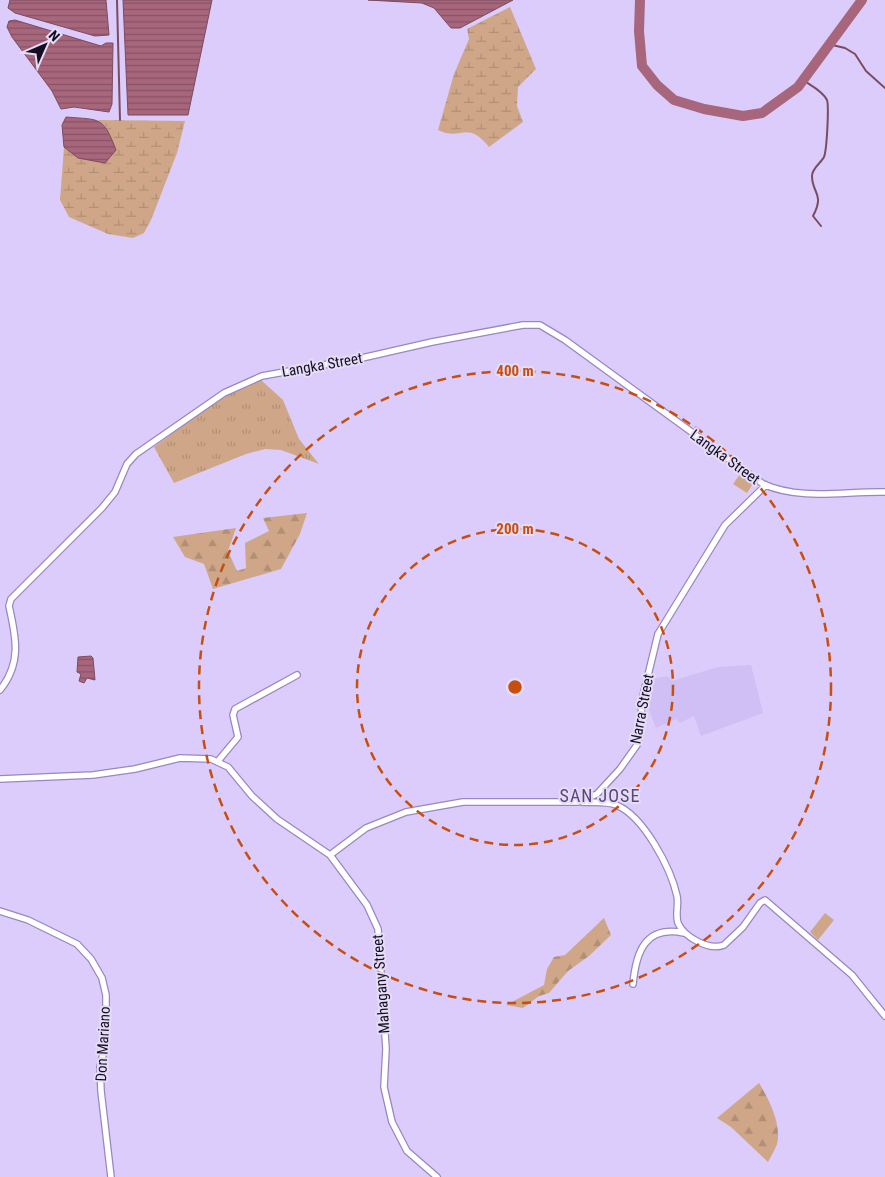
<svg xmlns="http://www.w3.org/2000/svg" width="885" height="1177" font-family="'Roboto Condensed',sans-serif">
	<defs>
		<pattern id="grass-tufts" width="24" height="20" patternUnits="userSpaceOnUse" patternTransform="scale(1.25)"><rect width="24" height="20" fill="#cfa788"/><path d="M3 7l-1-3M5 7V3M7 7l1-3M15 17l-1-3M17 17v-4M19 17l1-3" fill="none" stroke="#b18f75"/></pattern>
		<pattern id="forest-firs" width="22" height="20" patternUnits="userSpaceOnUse" patternTransform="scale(1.25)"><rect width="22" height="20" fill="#cfa788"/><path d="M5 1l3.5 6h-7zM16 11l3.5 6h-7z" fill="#b18f75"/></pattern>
		<pattern id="wetland-marsh" width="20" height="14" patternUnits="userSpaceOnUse" patternTransform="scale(1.25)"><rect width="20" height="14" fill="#cfa788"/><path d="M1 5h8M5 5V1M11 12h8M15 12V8" fill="none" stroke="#b18f75"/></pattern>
		<pattern id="water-rules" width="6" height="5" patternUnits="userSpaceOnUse" patternTransform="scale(1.25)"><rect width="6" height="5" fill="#a7667b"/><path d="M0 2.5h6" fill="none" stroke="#875264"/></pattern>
	</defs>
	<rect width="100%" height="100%" fill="#dbccfb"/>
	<path fill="#d0bff4" d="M751,665L763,713L701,736L694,716L680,723L676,719L656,728L646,702L653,679L667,676L672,681L718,667Z"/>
	<path fill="url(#grass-tufts)" d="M261,380L283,400L299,439L319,464L281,450L265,449L246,454L174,483L154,447C187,424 222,390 261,380Z"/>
	<path fill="url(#forest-firs)" d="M307,513L300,534L281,569L213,589L204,564L185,557L173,537L236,528L228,551L237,571L246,568L245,543L269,531L263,518Z
		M604,918L611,935L589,956L568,971L549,993L539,996L523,1008L506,1005L544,985L547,969L554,957L565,955Z
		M759,1083C769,1099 782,1125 777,1144C775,1150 771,1156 768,1162L731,1127L717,1118Z"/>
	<path fill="url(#wetland-marsh)" d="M510,7L536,69L518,87L517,106L523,122L489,147C466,119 462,142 438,130L454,74L469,39L467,29Z
		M98,120L185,121L177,153L151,220L144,233L133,238L108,234L69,217L60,200L64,147L78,158L107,128Z"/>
	<path fill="#cfa788" d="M741,473L754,482L747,493L733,484Z
		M825,913L834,920L818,940L810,932Z"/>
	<path fill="url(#water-rules)" stroke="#7b4b60" d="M10,0H106L109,35L95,36L15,13L8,8Z
		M123,0H212L188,115H128Z
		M368,0H513L460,28H451L434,8L422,3Z
		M15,20L101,46L106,43H113L112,104L109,112L74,107L61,109L52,91L12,37L7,27L9,21Z
		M66,117C101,120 103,116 116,150L105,163L78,158L64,147L62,125Z
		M91,656L93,658L95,680L87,678L84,683L79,681L81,674L77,672L78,657Z"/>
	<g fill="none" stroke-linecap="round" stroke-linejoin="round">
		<path stroke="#7b4b60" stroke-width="2" d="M117,0L120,120
			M828,44L845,48L855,54L866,71L885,88
			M803,80C810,85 823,91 827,100C829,106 827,149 824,157C821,163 812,168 812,176C812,194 825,193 813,216L821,226"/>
		<path stroke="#a7667b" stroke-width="10" d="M640,0L639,31L642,66L657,85L674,100L704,109L743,116L762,113L798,87L862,0"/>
		<defs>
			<path id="minor" d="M0,690C22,663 16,637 9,606L11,599L102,508L115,492L127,464L136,454L224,393L262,376L362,358L432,342L523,325H540L565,340L763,484C802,501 844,491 885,492
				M218,761L238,737L233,715L235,709L297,675
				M0,779L93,775L135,769L180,758L211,759L228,767L252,796L277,819L330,855L367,905L378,929L386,1049L384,1087L392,1122L407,1151L437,1177
				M582,802C594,803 605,801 616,805C644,816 671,869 677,896C679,905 675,914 678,923C684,937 709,951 724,945L743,927L760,903L765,900L852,975L885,1016
				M330,855L366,828L406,812L463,802H578L597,794L620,769L637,745L640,733L642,700L658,634L725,525L766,485
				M0,911L28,920L77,944L91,959L102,978L106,995V1042L100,1067L101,1091L111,1177
				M633,984C636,952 645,925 684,933"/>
		</defs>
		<use href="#minor" stroke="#9987bf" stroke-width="8"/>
		<use href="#minor" stroke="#fff" stroke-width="5.5"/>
	</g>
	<g fill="none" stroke="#c84e0f" stroke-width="2.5" stroke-dasharray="9 6">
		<circle cx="515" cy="687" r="158"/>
		<circle cx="515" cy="687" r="316"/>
	</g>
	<g text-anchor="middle" stroke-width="4" stroke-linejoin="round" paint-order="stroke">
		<g font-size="15" fill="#150d22" stroke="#e5ddf6">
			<text transform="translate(322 365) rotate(-10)" y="5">Langka Street</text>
			<text transform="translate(725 457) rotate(36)" y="5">Langka Street</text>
			<text transform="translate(642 709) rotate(-79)" y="5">Narra Street</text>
			<text transform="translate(381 984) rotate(-94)" y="5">Mahagany Street</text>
			<text transform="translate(103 1044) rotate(-87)" y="5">Don Mariano</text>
		</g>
		<g font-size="18" letter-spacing="1" fill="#59477a" stroke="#e5ddf6">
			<text x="600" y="802">SAN JOSE</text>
		</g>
	</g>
	<circle cx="515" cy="687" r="8" fill="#c84e0f" stroke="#e5ddf6" stroke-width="2.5"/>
	<g font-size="15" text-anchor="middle" font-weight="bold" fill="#c84e0f" stroke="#e5ddf6" stroke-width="4" stroke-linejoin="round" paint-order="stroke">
		<text x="515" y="376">400 m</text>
		<text x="515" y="534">200 m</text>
	</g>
	<g transform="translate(45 45) rotate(45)" stroke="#e5ddf6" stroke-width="4" paint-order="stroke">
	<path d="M0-4L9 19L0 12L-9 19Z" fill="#150d22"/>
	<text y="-8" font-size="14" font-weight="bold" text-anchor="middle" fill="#150d22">N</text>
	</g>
</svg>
